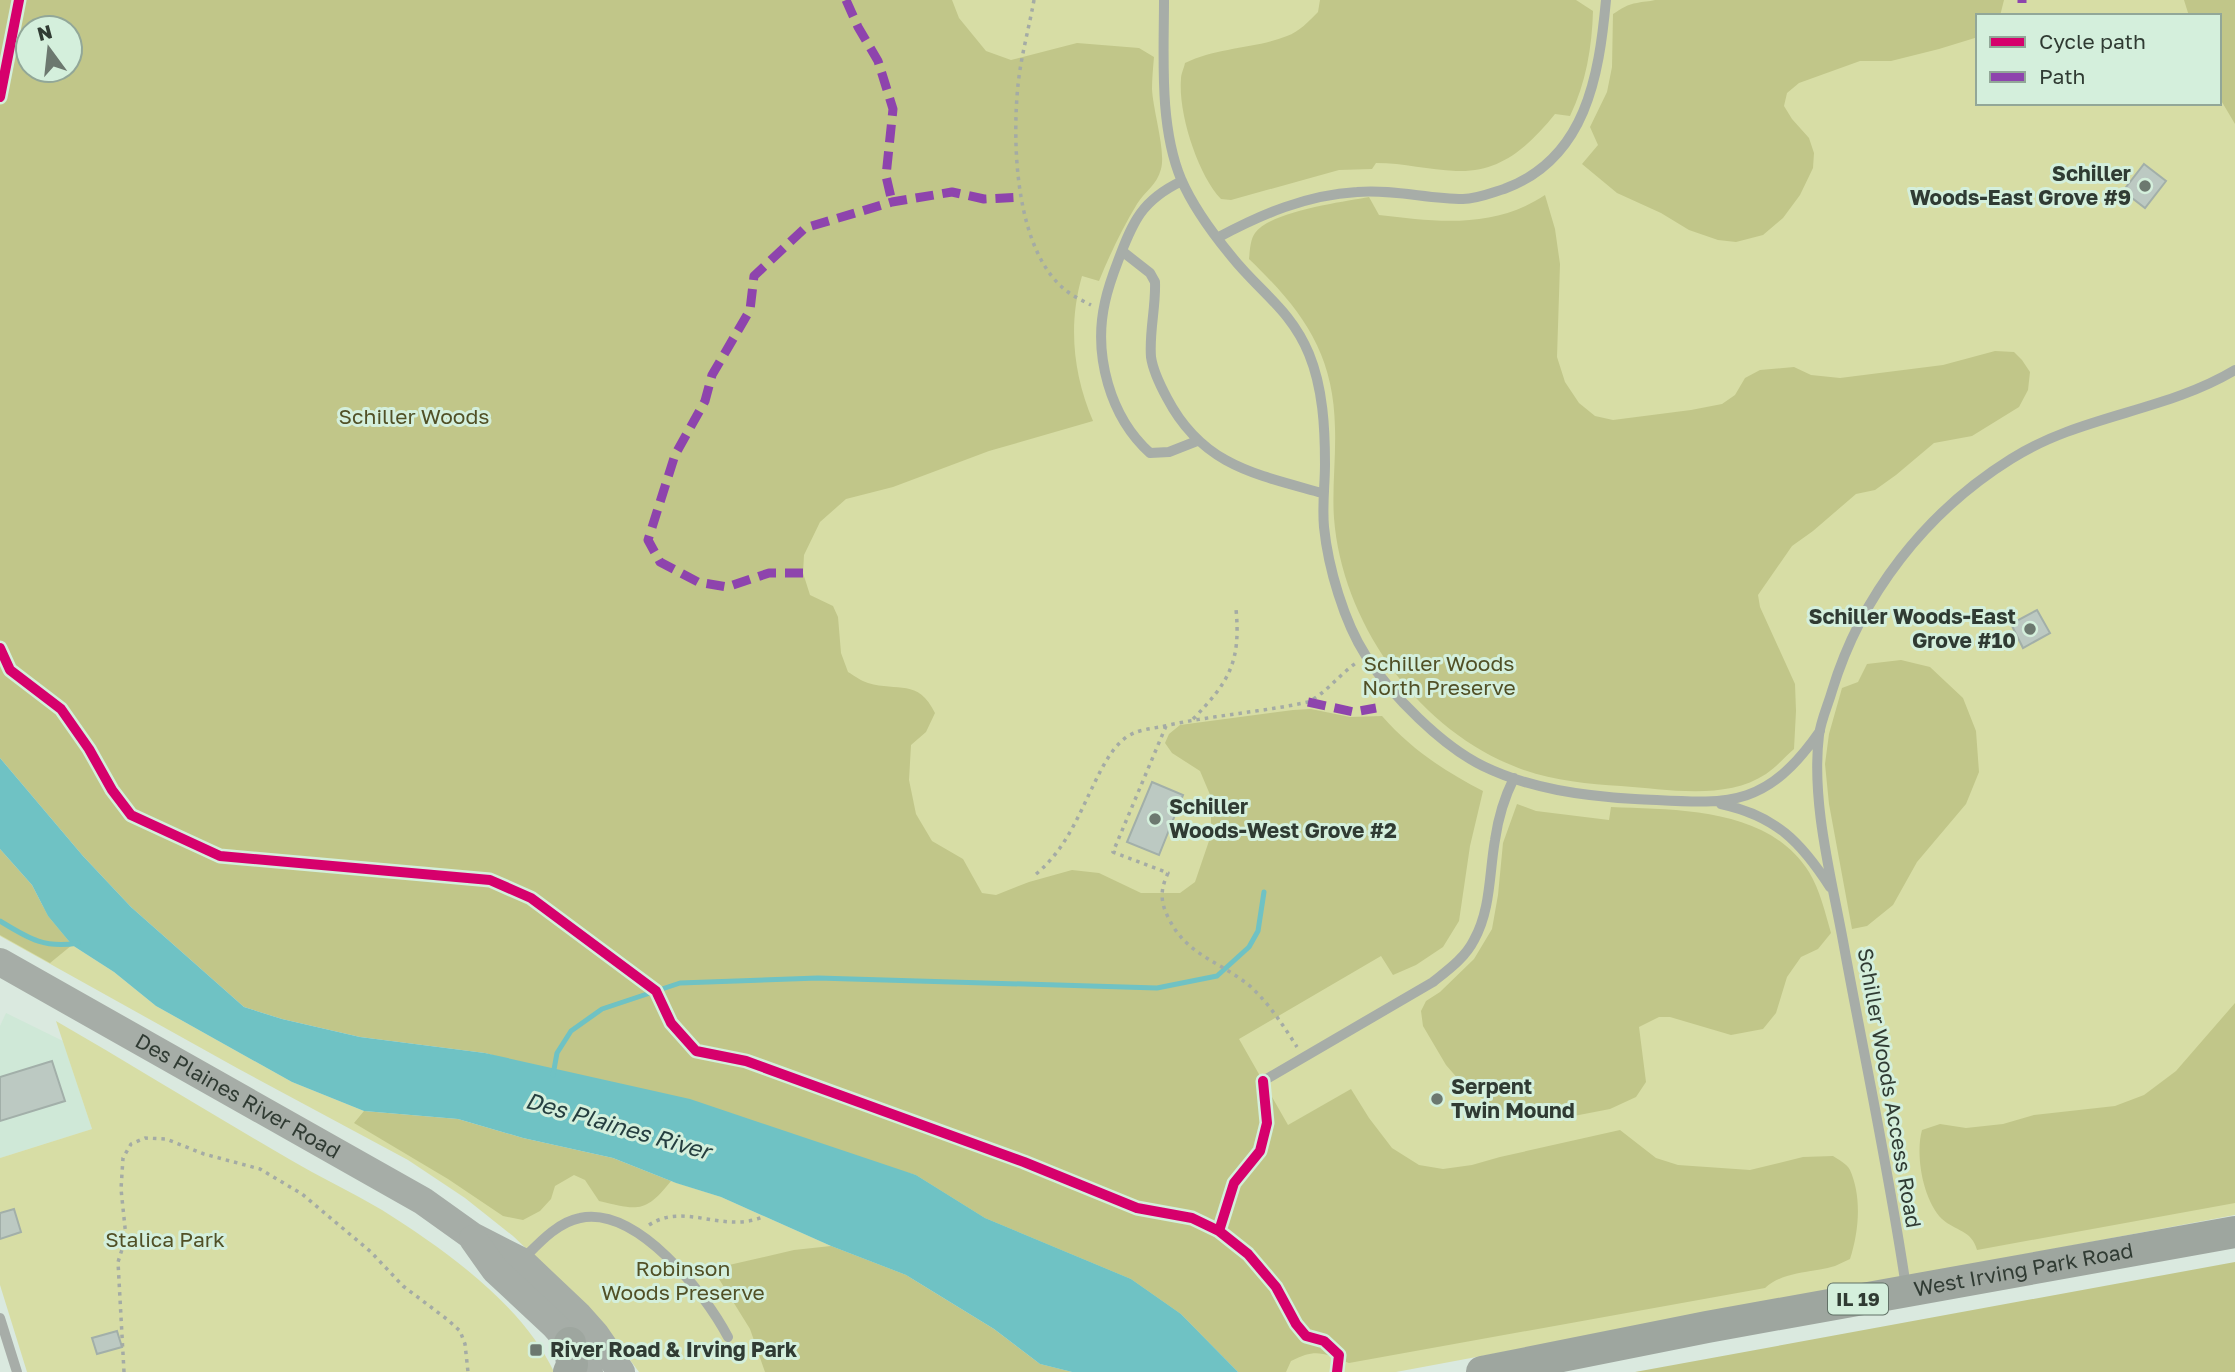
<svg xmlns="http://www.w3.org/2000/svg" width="2235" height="1372" font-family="'Golos Text',sans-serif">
	<rect width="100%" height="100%" fill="#dae9df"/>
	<path fill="#cfe8d7" d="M6,1013L63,1041L92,1129L0,1158V1026Z"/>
	<path fill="#d7dda5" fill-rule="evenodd" d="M0,0H2235V1215L1396,1372H1238L1181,1314L0,758ZM1978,16H2219V103H1978ZM28,28H70V70H28Z
		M0,849L72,945L114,972L156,1006L292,1082L364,1111L658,1177L721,1197L831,1246L906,1275L1040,1364L1072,1372H639L621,1348L554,1275L513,1236L465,1198L408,1160L237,1068L0,936Z
		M56,1021C134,1066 211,1114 289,1159C319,1177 352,1192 382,1210C444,1249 523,1305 554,1372H27L0,1285V1158L92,1129Z"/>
	<path fill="#c1c689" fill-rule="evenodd" d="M0,0H952L959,18L986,51L1011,60L1077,43L1139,48L1154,57C1153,68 1152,79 1152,89C1153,111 1166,151 1161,169C1157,185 1145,191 1137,204C1122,229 1110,254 1099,281L1082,276C1068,325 1073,374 1093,421L989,451L893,487L846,499L820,522L804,555L803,573L810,595L833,606L838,617L841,653L848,672C855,676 861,681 868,683C898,692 918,678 935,713L926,732L911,745L909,780L916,814L932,841L963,859L982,893L996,895L1029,882L1072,870L1099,873L1141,893H1180L1195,882L1211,835V797L1200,771L1172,753L1165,743L1169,734L1180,725L1293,710L1311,709L1350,717L1382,716C1411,749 1444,771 1483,791L1470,846L1459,921L1443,947L1416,965L1393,975L1381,956L1239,1039L1288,1125L1351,1089L1369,1118L1392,1148L1419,1165L1443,1169L1472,1165L1500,1157L1620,1130L1656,1158L1678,1165L1750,1170L1803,1157L1833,1156C1839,1160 1847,1164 1850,1170C1862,1197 1859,1231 1850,1259C1845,1261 1840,1264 1835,1266C1811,1273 1784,1271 1765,1288L1349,1363C1323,1353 1316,1348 1291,1361L1286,1372H1238L1181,1314L1131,1279L985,1218L916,1175L485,1053L360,1037L282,1019L244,1007L131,907L83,856L0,758ZM28,28H70V70H28Z
		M1320,0H1576L1593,11C1592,47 1586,83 1570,116L1555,114C1529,146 1501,173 1456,171C1429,170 1404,163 1376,163L1372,169L1339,170L1231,200L1221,199C1198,175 1178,113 1181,79C1181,74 1184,68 1185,63C1217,47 1254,49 1287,36C1299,32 1309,21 1318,12Z
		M1655,0H2004L2000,16H1978V37L1939,49L1891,61H1860L1799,83L1787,93L1784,106L1792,119L1809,138L1814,153L1813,168L1800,195L1783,218L1763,235L1736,242L1718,240L1689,230L1661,213L1617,193L1582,164L1598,145L1590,127L1607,92L1612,67L1613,14C1621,9 1628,4 1637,3C1643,1 1649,2 1655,0Z
		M2184,0H2235V124L2219,97V16H2189Z
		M1545,195L1555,229L1560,264L1557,357L1565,382L1579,403L1595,416L1613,420L1691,410L1722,404L1735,395L1745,378L1760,370L1794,367L1811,375L1840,378L1943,365L1995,351L2014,352L2022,360L2030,372L2028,390L2019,407L1972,436L1934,443L1896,475L1875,490L1856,494L1813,531L1792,546L1758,595L1760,607L1795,684L1796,711L1794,749C1785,757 1776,767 1766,774C1725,801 1667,789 1621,786C1586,784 1549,780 1516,767C1418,729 1342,623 1334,518C1332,489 1336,458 1335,428C1334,352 1301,309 1249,259C1250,251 1250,240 1255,233C1271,211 1343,202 1369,197L1379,215C1437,222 1494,229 1545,195Z
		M1901,660L1930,667L1963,698L1976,731L1979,772L1966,804L1917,862L1893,905L1867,926L1852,929L1829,804L1825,764L1829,734L1842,688L1858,682L1867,664Z
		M1517,804L1536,811L1609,820L1611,807C1678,810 1768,807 1809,872C1820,890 1825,912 1831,933L1818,949L1801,957L1787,977L1776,1013L1763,1029L1731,1035L1670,1017H1659L1639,1027L1646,1082L1636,1097L1610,1109L1548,1121L1527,1118L1495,1107L1466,1088L1446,1065L1423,1026L1421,1011L1426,1001L1440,992L1474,959L1492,929L1498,895L1503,843Z
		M0,849L32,885L48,916L72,945L50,963L0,935Z
		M2235,1003V1203L1977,1250C1972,1230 1955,1231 1942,1219C1923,1200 1915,1155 1922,1130L1940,1124L1966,1128L2003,1124L2034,1115L2115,1106L2144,1095L2176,1071Z
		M364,1111L458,1119L523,1138L613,1158L671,1181C645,1214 637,1210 599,1201L585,1180L574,1175L555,1186L551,1199L540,1211L523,1220L503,1216L448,1179L354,1123Z
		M831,1246L906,1275L994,1329L1040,1364L1072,1372H765L750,1329L719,1279L729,1265L794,1250Z
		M2235,1262V1372H1635Z"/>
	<path fill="#6fc2c4" d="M0,758L83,856L131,907L244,1007L282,1019L360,1037L485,1053L690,1099L916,1175L985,1218L1131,1279L1181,1314L1238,1372H1072L1040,1364L994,1329L906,1275L831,1246L721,1197L676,1183L613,1158L523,1138L458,1119L364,1111L292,1082L156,1006L114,972L72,945L48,916L32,885L0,849Z"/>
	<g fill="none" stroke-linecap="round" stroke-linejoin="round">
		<path stroke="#6fc2c4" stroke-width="5" d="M0,921C28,938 44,949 78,943
			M553,1075L557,1053L571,1031L602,1009L680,983L818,978L1157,988L1217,976L1249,947L1258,931L1264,892"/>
	</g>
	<path fill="#bcc9c2" stroke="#a2afa9" stroke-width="2" d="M2144,164L2166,181L2145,208L2123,191Z
		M2037,610L2050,633L2023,648L2011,624Z
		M1152,782L1183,795L1159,855L1127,842Z
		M52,1061L65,1101L0,1121V1077Z
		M14,1209L21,1232L0,1239V1213Z
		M117,1331L122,1347L97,1354L92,1338Z"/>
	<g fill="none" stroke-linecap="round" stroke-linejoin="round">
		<path stroke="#a4aba5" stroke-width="3.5" stroke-dasharray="3.5 5" stroke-linecap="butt" d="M1034,0C1029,28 1021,56 1018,85C1012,144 1015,253 1068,292C1075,297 1083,301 1091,305
			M1193,719C1229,682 1241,662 1236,609
			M1166,726L1113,852L1168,873C1160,890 1160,902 1169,919C1187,956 1222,962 1251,987C1270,1005 1283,1025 1297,1047
			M1036,874C1069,847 1082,806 1101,770C1108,757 1116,744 1128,736C1142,728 1154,729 1169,725C1215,715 1262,712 1308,702C1326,693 1339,675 1356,663
			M649,1225C685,1201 723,1235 765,1216
			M1219,1231L1234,1183L1260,1151L1267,1123L1264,1092
			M124,1372L118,1262L126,1237L121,1189L123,1158L131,1144L145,1138L166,1139L204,1154L260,1169L302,1194L371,1252L403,1286L448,1320L460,1331L465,1344L468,1372"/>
		<path stroke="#a7ada8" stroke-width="10" d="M1164,0C1164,57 1159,126 1181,179C1193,207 1213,234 1232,257C1260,292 1291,310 1309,354C1323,388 1325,428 1325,464C1325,485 1322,505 1324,527C1328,567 1344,622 1366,656C1391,695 1442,746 1483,766C1530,789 1584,796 1635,799C1724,803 1763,813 1820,731
			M1182,181C1142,200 1133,221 1118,261C1113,274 1108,288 1105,302C1093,355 1110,417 1150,453L1169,452L1197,441
			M1217,238C1262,214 1306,195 1357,192C1393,189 1428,199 1463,199C1477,199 1491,193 1504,189C1586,159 1599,76 1606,0
			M1122,251L1150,273L1155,282C1156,307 1149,332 1151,357C1153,371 1160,385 1167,398C1202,465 1254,474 1322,493
			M1721,804C1776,816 1801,842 1830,887
			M1263,1081L1433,982C1448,970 1465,958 1474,940C1491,909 1489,874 1495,840C1498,819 1504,798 1514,778
			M524,1258C539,1243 558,1222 580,1218C637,1206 705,1293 728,1337
			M1906,1287C1889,1171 1864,1056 1843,941C1831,876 1811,801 1819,735C1821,720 1828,705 1832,691C1861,595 1926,512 2011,459C2080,415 2165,412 2235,370
			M0,1318L17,1372"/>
		<g stroke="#a6ada7" stroke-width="28">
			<path id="s1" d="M0,962L423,1201L472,1236L521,1261L579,1316L595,1334L621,1372"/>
			<path d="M473,1239L495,1270L554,1325L570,1343L589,1372"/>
		</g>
		<g stroke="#9ea69f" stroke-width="32">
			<path d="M569,1372L572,1365L570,1343"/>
			<path id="s2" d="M1482,1372L1707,1327L2235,1232"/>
		</g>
		<path stroke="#8e44ad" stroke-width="9" stroke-dasharray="18 9" stroke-linecap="butt" d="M846,0L858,27L878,61L893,109L886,176L892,202
			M2022,0V3
			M803,573H769L727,587L698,582L660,562L648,540L675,455L705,401L712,375L750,310L754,276L805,228L892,202L952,192L984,199L1022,197
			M1308,702L1354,712L1376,708"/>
		<defs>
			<path id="cycleway" d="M0,97L19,0
				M0,648L10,670L61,709L89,749L112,790L131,815L220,856L490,880L531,898L656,991L671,1023L696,1051L746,1061L1024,1162L1137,1208L1192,1218L1219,1231L1248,1254L1276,1287L1296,1324L1306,1336L1324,1341L1339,1355L1337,1372
				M1219,1231L1234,1183L1260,1151L1267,1123L1263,1081"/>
		</defs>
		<use href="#cycleway" stroke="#d4efdc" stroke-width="15"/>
		<use href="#cycleway" stroke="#d6006c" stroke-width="10"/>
	</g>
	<g fill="#6c786f" stroke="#d4efdc" stroke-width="2.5">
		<circle cx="2145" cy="186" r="7"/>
		<circle cx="2030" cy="629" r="7"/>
		<circle cx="1155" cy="819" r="7"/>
		<circle cx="1437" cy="1099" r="7"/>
		<rect x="529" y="1343" width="14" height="14" rx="3.5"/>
	</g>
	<g text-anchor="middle" stroke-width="6" stroke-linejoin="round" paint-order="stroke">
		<rect fill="#d4efdc" stroke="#617166" stroke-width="2" x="1828" y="1283.5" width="60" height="31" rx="5"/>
		<g font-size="19" font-weight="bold" fill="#303b33">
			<text x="1858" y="1306">IL 19</text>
		</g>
		<g font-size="21" font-weight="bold" fill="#303b33" stroke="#d4efdc" text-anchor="start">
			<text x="2131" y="181" text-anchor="end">Schiller<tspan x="2131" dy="24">Woods-East Grove #9</tspan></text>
			<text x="2016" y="624" text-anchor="end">Schiller Woods-East<tspan x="2016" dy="24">Grove #10</tspan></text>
			<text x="1169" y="814">Schiller<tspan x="1169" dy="24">Woods-West Grove #2</tspan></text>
			<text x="1451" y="1094">Serpent<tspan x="1451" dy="24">Twin Mound</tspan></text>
			<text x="550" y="1357">River Road &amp; Irving Park</text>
		</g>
		<g font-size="21" fill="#515026" stroke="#d4efdc">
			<text x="414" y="424">Schiller Woods</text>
			<text x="1439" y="671">Schiller Woods<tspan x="1439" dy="24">North Preserve</tspan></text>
			<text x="165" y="1247">Stalica Park</text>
			<text x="683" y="1276">Robinson<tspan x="683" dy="24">Woods Preserve</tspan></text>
		</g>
		<g font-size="21" fill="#303b33" stroke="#d4efdc">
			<text transform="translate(1889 1088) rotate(80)" y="7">Schiller Woods Access Road</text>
			<text dy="7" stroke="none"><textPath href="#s1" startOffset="273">Des Plaines River Road</textPath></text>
			<text dy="7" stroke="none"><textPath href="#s2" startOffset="551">West Irving Park Road</textPath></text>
		</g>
		<g font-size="23" font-style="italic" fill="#263f40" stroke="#d4efdc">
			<text transform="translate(618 1126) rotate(16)" y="8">Des Plaines River</text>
		</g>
	</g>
	<rect x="1976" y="14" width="245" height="91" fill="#d4efdc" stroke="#92a798" stroke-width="2"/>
	<rect x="1990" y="37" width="35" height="10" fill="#d6006c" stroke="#92a798" stroke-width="2"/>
	<text x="2039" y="49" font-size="21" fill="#303b33">Cycle path</text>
	<rect x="1990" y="72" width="35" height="10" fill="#8e44ad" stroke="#92a798" stroke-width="2"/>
	<text x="2039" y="84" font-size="21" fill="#303b33">Path</text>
	<g transform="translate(49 49) rotate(345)"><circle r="33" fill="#d4efdc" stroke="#92a798" stroke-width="2"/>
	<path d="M0-5L12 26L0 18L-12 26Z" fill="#6c786f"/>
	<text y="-10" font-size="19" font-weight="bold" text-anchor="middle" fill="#303b33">N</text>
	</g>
</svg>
